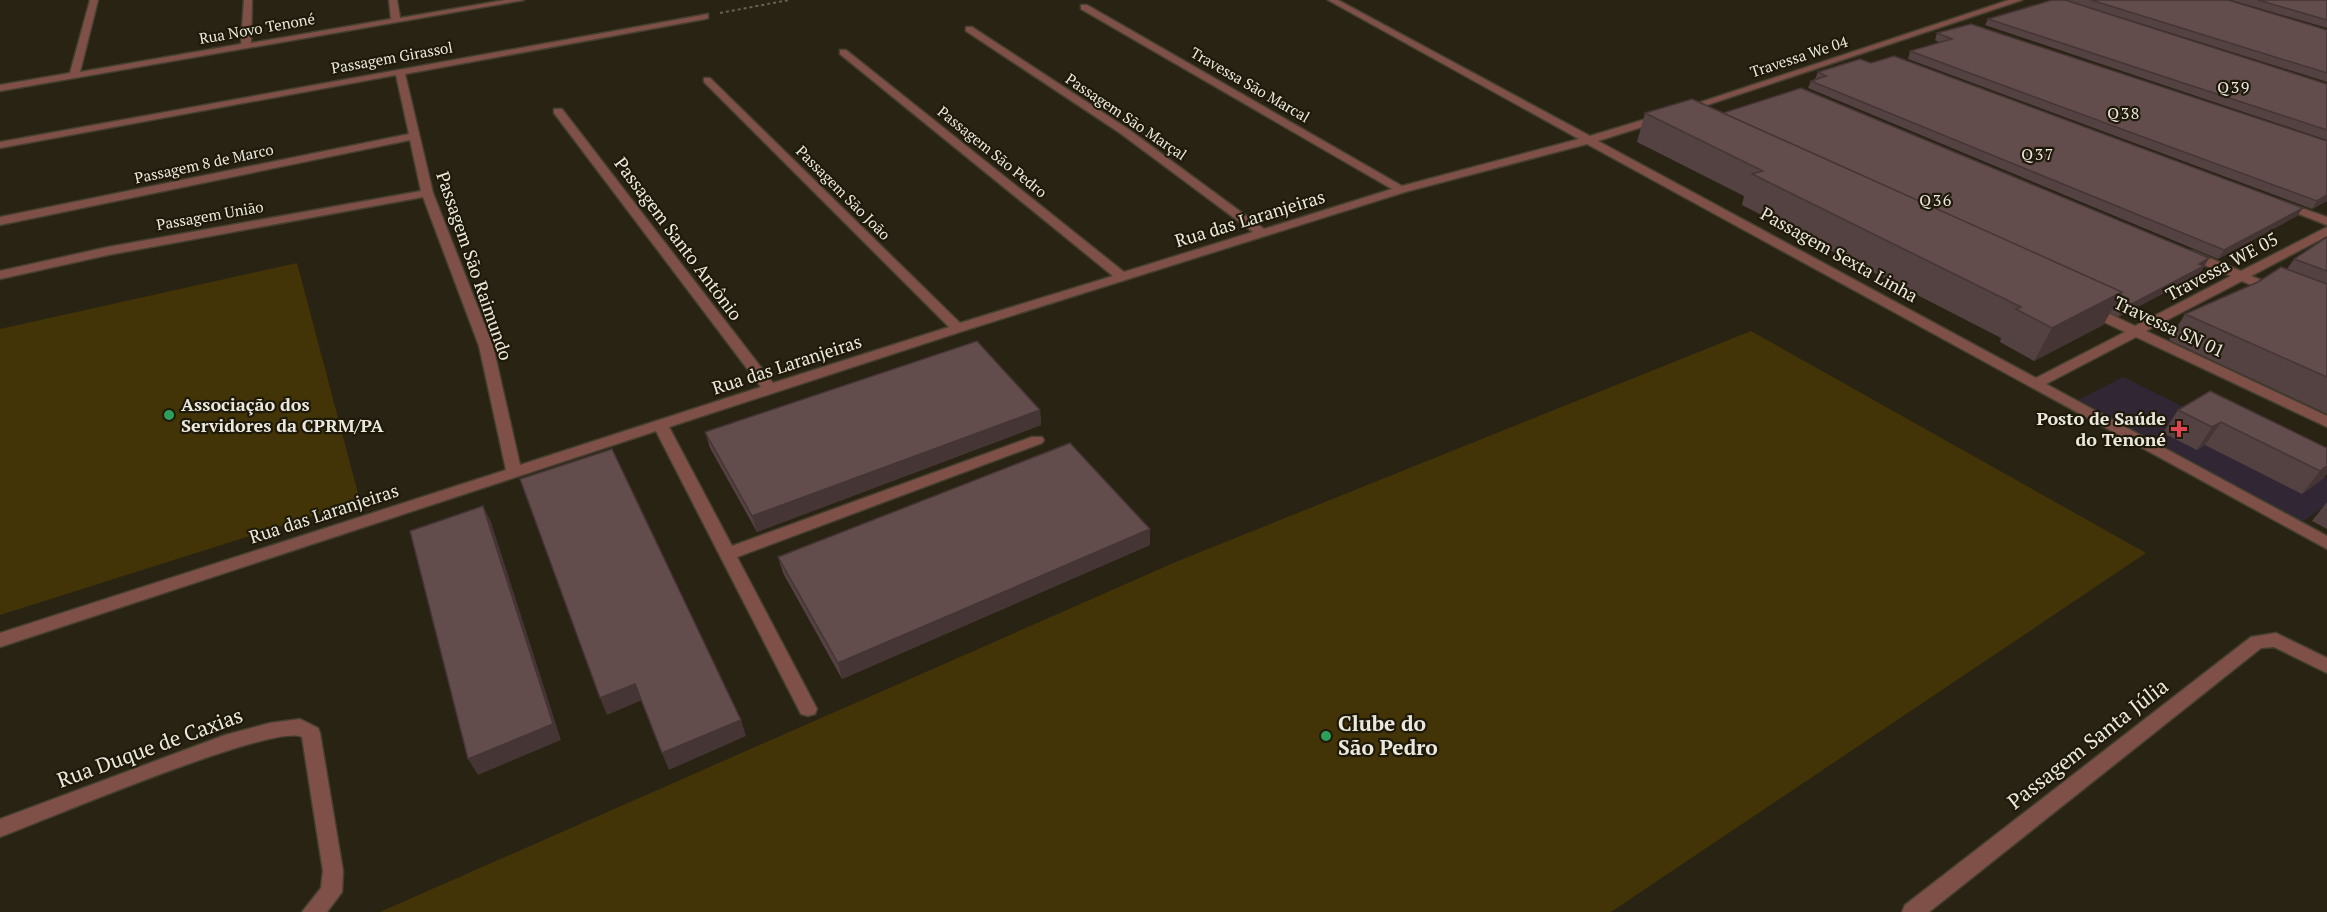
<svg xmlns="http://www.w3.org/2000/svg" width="2327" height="912" font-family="'PT Serif',serif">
	<rect width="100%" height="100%" fill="#292313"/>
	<path fill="#312634" d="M2123,377L2327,478V504L2301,523L2078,400Z"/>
	<path fill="#423407" d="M297,263L360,501L0,615V329Z
		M1751,331L2146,553L1611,912H380L1178,561Z"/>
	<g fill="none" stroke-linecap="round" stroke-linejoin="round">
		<defs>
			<path id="minor" d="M90,0H98L80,72L241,44L244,0H252L251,43L391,19L389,0H397L400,18L505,0H524L0,91V85L70,73Z
				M1328,0H1338L1590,136L1656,116H1664V120L1598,141L2036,378L2125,332L2083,312L2082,309L2083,306H2093L2135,326L2231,276L2185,257V251H2193L2241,271L2327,227V236L2251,276L2278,287L2280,290L2278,293H2270L2242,281L2146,331L2327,416V427L2136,337L2046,384L2327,536V549L1587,144L1405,192L963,331L669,427L732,546L1032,437H1042L1044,440L1042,443L737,557L817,709L815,714L808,716L801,714L656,431L0,647V633L506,470L479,346L423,197L108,255L0,279V271L108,247L421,191L410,140L0,225V217L409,134L396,75L0,148V142L708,14V18L705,19L405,74L433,193L493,346L520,465L761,387L554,113V109H562L773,383L949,327L704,82V78H710L960,323L1113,276L840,54V50H846L1124,272L1253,232L1120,133L966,31V27H972L1128,129L1264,229L1392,189L1081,9V5H1087L1402,186L1579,139Z
				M2009,0H2022L1689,111L1680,109Z
				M2282,201L2327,217V225L2278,206V202Z
				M2276,633L2327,658V673L2274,647L2261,648L1929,912H1902L1905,905L2251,637Z
				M300,719L318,728L320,733L343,871L342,892L327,912H302L321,888L323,871L302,737C275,722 43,821 0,837V819L225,735L270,723Z"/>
		</defs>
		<use href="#minor" stroke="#443f2f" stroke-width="3"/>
		<path stroke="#686354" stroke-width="2" stroke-dasharray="3 3" stroke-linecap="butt" d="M720,13L789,0"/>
		<use href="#minor" fill="#7f5047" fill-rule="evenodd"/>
	</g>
	<path fill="#544141" d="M2066,0H2228L2327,30V82Z
		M2231,0H2327V28Z
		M1988,19L2327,84V140L1985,25Z
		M1971,24L2327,201L2312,209L1908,59L1910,51L1940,43L1935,40L1937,33Z
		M1818,72L2297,216L2218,259L1808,88L1811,81L1815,79Z
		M1645,113H1723L2209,258L2199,275L2118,317L2110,313L2103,325L2034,361L2000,342L2001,338L1742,205L1744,196L1637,142Z
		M2327,237V414L2169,340L2185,314L2287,269L2294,259Z
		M1040,410L1041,425L757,532L710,448L705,432Z
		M2178,410L2327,448L2324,478L2302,494L2205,445L2197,450L2163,433Z
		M2327,502V529L2312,521Z
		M1150,529V545L842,679L783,573L778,557Z"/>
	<path fill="#453535" d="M2327,195V201L2312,209L2317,201Z
		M2303,208L2297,216L2218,259L2224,250Z
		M2209,258L2199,275L2118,317L2124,308Z
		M2122,292L2103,325L2034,361L2052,328Z
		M1040,410L1041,425L757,532L752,516Z
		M2221,422L2205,445L2197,450L2212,427Z
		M2327,466V474L2324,478L2302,494L2320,471Z
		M483,506L491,522L561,740L478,775L468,759Z
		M1150,529V545L842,679L838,663Z
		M635,684L642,700L607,715L600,698Z
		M741,720L746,736L669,770L662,753Z"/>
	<path fill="#624c4c" stroke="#453535" stroke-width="1.5" d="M2052,0H2065L2327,84V130L1988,19Z
		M2091,0H2228L2327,30V73Z
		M2258,0H2327V20Z
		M1971,24L2327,141V195L2317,201L1910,51L1952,39L1937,33Z
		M1894,56L2303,208L2224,250L1811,81L1826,76L1818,72L1860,59L1871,63Z
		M1801,88L2209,258L2199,264L2204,266L2124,308L2115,304L2122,292L1723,113Z
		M1692,99L2122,292L2052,328L2016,309L2021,307L1752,174L1763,171L1645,113Z
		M2327,237V271L2294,259Z
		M2281,267L2327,284V377L2185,314L2258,282Z
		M977,341L1040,410L752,516L705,432Z
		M2210,391L2327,448V466L2320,471L2221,422L2212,427L2178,410Z
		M1070,443L1150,529L838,663L778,557Z
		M612,449L741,720L662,753L635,684L600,698L520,479Z
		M483,506L553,724L468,759L410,531Z"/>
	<g fill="#2e9e5b" stroke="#1f190a" stroke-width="2">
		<circle cx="169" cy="415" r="6"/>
		<circle cx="1326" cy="736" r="6"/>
	</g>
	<path fill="#e0444e" stroke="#1f190a" stroke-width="2" d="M2176 420h6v6h6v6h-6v6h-6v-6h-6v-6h6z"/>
	<g text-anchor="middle" stroke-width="4.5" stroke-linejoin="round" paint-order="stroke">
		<g font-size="15" fill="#ebe8dd" stroke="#1f190a">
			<text transform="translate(257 29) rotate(-10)" y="5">Rua Novo Tenoné</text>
			<text transform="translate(1799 57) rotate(-18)" y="5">Travessa We 04</text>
			<text transform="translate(392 58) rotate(-10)" y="5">Passagem Girassol</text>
			<text transform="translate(1250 85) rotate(30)" y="5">Travessa São Marcal</text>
			<text transform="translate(1126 117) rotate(34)" y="5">Passagem São Marçal</text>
			<text transform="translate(992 152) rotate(39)" y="5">Passagem São Pedro</text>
			<text transform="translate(204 164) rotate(-12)" y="5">Passagem 8 de Marco</text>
			<text transform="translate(843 193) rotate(45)" y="5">Passagem São João</text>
			<text transform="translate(210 216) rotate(-10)" y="5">Passagem União</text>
		</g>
		<g font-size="16" letter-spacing="1.5" fill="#ebe8dd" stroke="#1f190a">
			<text x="2234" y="93">Q39</text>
			<text x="2124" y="119">Q38</text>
			<text x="2038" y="160">Q37</text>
			<text x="1936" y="206">Q36</text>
		</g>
		<g font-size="18" fill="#ebe8dd" stroke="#1f190a">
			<text transform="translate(1250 219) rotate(-17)" y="6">Rua das Laranjeiras</text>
			<text transform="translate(678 239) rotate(53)" y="6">Passagem Santo Antônio</text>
			<text transform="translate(1839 255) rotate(29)" y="6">Passagem Sexta Linha</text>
			<text transform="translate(474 266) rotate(71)" y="6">Passagem São Raimundo</text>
			<text transform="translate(2222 267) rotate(-28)" y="6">Travessa WE 05</text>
			<text transform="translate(2169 327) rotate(25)" y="6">Travessa SN 01</text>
			<text transform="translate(787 365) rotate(-18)" y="6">Rua das Laranjeiras</text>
			<text transform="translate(324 514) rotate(-18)" y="6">Rua das Laranjeiras</text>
		</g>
		<g font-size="18" font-weight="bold" fill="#ebe8dd" stroke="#1f190a" text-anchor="start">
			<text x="181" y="411">Associação dos<tspan x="181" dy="21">Servidores da CPRM/PA</tspan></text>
			<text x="2166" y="425" text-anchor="end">Posto de Saúde<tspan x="2166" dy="21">do Tenoné</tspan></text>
		</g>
		<g font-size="21" font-weight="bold" fill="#ebe8dd" stroke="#1f190a" text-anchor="start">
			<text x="1338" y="731">Clube do<tspan x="1338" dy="24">São Pedro</tspan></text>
		</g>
		<g font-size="21" fill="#ebe8dd" stroke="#1f190a">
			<text transform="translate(2088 744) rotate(-38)" y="7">Passagem Santa Júlia</text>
			<text transform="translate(150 748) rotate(-20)" y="7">Rua Duque de Caxias</text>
		</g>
	</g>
</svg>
